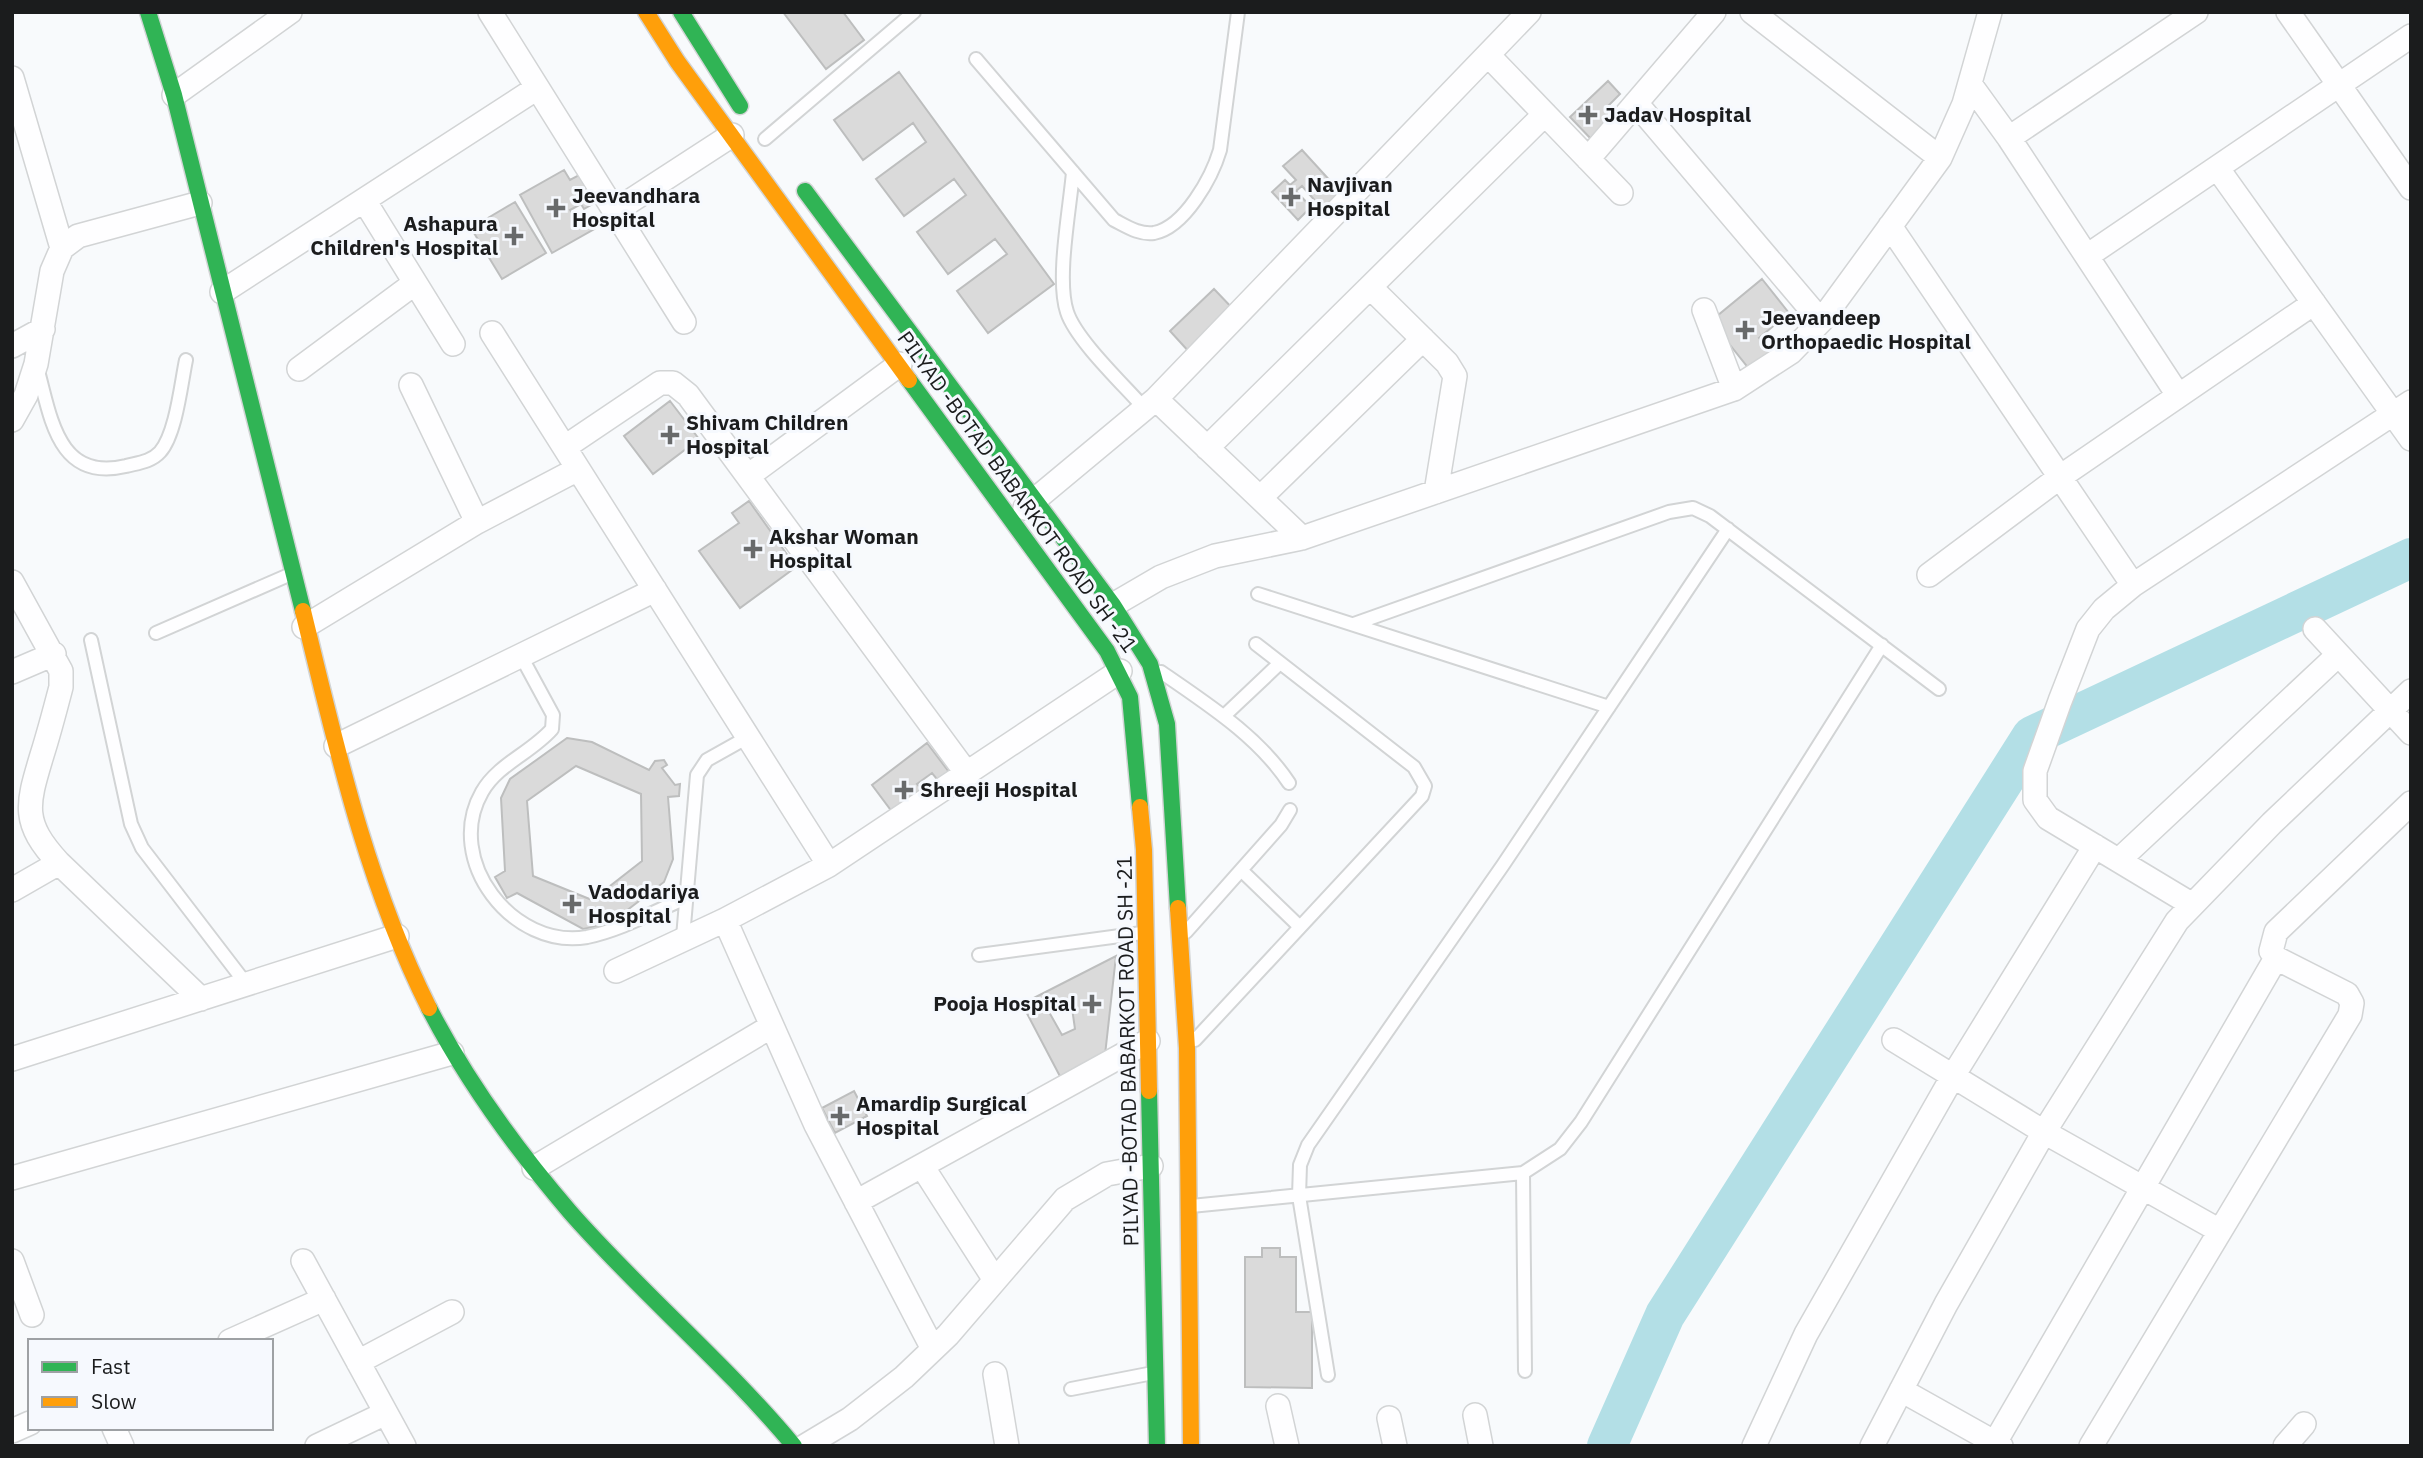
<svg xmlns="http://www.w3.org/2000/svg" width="2423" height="1458" font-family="'IBM Plex Sans',sans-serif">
	<rect width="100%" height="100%" fill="#f8fafc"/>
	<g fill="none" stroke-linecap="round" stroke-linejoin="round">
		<path stroke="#b3dfe6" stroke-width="40" d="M1607,1446L1665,1315L2032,736L2411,558"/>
	</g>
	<path fill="#dadada" stroke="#bdbebe" stroke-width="2" fill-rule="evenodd" d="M783,12H843L864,40L826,69Z
		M899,72L1054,284L988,333L957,291L1007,254L995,239L948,274L917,232L966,195L954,179L904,216L876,179L926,142L913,123L863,160L834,120Z
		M1608,81L1620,94L1607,107L1617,118L1593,141L1570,117Z
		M1302,150L1344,196L1326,213L1302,186L1296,191L1311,207L1298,220L1272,192L1285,180L1290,185L1296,180L1283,166Z
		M564,170L570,180L581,174L596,202L584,209L581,204L570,210L578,224L590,217L596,228L552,253L520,195Z
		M515,202L546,253L502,279L471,228Z
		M1762,279L1789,313L1759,338L1771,353L1750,370L1711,321Z
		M1214,289L1236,312L1191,354L1170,331Z
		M670,401L699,439L653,474L624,436Z
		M749,501L796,567L740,608L699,551L739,523L732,513Z
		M567,738L592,742L649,770L655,761L664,760L667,765L662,768L675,785L680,784L679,796L668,797L673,859L664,882L609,924L583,929L517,893L507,898L495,877L505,871L501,798L510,779ZM576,766L641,794L642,861L592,900L533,876L527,801Z
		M927,743L952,776L941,784L932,773L917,784L926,795L896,817L872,785Z
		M1116,956L1105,1055L1063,1082L1022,1004ZM1071,1001L1075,1029L1062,1035L1049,1012Z
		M854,1091L867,1116L835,1133L822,1108Z
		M1262,1248H1280V1257H1296V1312H1312V1388L1245,1387V1257H1262Z"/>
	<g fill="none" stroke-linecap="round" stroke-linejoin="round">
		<defs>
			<path id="lane" d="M976,59L1114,220C1126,226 1139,235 1154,233C1185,227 1212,177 1220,150L1238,12
				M765,139L914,12
				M1073,172C1070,208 1056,279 1067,312C1076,340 1124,385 1145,409
				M38,371C51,418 58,482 126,466C137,463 151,462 160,452C176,434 181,384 186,360
				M1258,594L1609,707
				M1354,624L1669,512L1693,508L1710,516L1939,689
				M156,633L291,574
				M91,640L131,824L142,848L247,985
				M521,656L553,715L552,729C531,753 498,764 482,792C443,860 513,950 587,937C621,930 655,911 686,898
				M1161,672C1207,704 1258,736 1289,783
				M1224,716L1279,664
				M1241,870L1300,927
				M1186,932L1281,825L1290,810
				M683,937L697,775L707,760L748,737
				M979,955L1142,933
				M1195,1040L1422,796L1425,786L1414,767L1256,644
				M1523,1173L1525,1371
				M1191,1206L1523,1173L1560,1149L1581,1122L1882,645
				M1328,1375L1299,1196L1300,1165L1308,1145L1503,865L1728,529
				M1071,1389L1153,1373"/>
			<path id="street" d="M490,12L684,322
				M1752,12L1940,158
				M2288,12L2411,188
				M1488,55L1621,193
				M12,78L62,248
				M1970,84L2009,138L2178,395
				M174,95L290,12
				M1636,103L1821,321
				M2009,138L2196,12
				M1588,159L1714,12
				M2218,169L2411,439
				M364,200L453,344
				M615,211L732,135
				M1890,226L2133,585
				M2087,256L2411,36
				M1370,287L1447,363L1455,376L1436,492
				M222,292L537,88
				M1704,310L1734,389
				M492,333L829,865
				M12,346L43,329
				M299,369L415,283
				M411,385L477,522
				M1156,399L1302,538
				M12,420L26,395L36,364L52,271L62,248L78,236L200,203
				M565,447L660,383H673L688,395L968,775
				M1207,448L1545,114
				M748,476L900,364
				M1260,498L1423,339
				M1025,508L1156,399L1529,12
				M1929,575L2060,477L2314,303
				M12,582L61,671V687C55,710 49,733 42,755C27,805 21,822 59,863L201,999
				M1113,605L1161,577L1215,556L1302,538L1734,389L1791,352L1821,321L1940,158L1964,104L1990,12
				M304,627L477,522L578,469
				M2315,629L2411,733
				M12,672L54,654
				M336,746L655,590
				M2119,860L2338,655
				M12,890L59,863
				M2191,904L2048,818L2035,800V771L2060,701L2088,629L2104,609L2133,585L2411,402
				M725,920L816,1125L933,1349
				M616,971L725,920L829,865L1120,671
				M1894,1040L2044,1132L2220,1231
				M12,1059L397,936
				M922,1166L995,1280
				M534,1168L772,1026
				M12,1178L452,1053
				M856,1202L1148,1041
				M12,1261L32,1315
				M303,1261L404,1446
				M230,1341L324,1299
				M358,1362L452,1312
				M995,1374L1007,1446
				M1901,1390L2001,1446
				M1278,1406L1287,1446
				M1475,1415L1481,1446
				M1389,1418L1395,1446
				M114,1428L122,1446
				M12,1431L30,1423
				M317,1446L386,1413
				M805,1446L850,1419L904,1377L948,1335L1065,1199L1107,1174L1151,1166
				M1754,1446L1806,1334L1953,1076L2095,846
				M1872,1446L1946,1304L2044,1132L2177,921L2272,823L2411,691
				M1993,1446L2276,958
				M2091,1446L2350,1015L2352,1003L2347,994L2276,958L2271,951L2276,932L2411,803
				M2285,1446L2304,1424"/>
			<path id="fast" d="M148,12L174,95L303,611
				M681,12L740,106
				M805,191L1113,605L1150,664L1167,724L1178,908
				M909,380L1107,651L1130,697L1140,807
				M429,1008C467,1082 516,1149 570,1212C641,1293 725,1363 794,1446
				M1149,1091L1157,1446"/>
			<path id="slow" d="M646,12L677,61L909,380
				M303,611C336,746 366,882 429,1008
				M1140,807L1144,850L1149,1091
				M1178,908L1187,1048L1191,1446"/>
		</defs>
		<use href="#lane" stroke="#d2d4d5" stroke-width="16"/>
		<use href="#street" stroke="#d2d4d5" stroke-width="26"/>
		<use href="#fast" stroke="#d2d4d5" stroke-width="19"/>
		<use href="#slow" stroke="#d2d4d5" stroke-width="19"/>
		<use href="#lane" stroke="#fefeff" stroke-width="12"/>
		<use href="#street" stroke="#fefeff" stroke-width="23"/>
		<use href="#fast" stroke="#30b455" stroke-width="16"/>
		<use href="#slow" stroke="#ff9f0a" stroke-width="16"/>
	</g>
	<g fill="#686a6b" stroke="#f6f9fe" stroke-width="2.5">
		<path d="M1584.5 104.5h7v7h7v7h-7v7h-7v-7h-7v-7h7z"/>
		<path d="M1287.5 186.5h7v7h7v7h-7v7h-7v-7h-7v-7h7z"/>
		<path d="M552.5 197.5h7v7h7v7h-7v7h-7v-7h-7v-7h7z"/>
		<path d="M510.5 225.5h7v7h7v7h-7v7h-7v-7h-7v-7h7z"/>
		<path d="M1741.5 319.5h7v7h7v7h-7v7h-7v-7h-7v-7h7z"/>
		<path d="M666.5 424.5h7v7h7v7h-7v7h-7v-7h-7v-7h7z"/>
		<path d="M749.5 538.5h7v7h7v7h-7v7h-7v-7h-7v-7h7z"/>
		<path d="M900.5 779.5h7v7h7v7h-7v7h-7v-7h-7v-7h7z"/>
		<path d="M568.5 893.5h7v7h7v7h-7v7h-7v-7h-7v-7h7z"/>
		<path d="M1088.5 993.5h7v7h7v7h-7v7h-7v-7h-7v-7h7z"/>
		<path d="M836.5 1105.5h7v7h7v7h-7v7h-7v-7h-7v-7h7z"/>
	</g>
	<g text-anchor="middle" stroke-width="6" stroke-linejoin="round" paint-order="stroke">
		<g font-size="21" font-weight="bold" fill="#1b1c1d" stroke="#f6f9fe" text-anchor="start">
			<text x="1604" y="122">Jadav Hospital</text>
			<text x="1307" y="192">Navjivan<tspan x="1307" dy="24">Hospital</tspan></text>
			<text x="572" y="203">Jeevandhara<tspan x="572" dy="24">Hospital</tspan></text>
			<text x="498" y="231" text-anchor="end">Ashapura<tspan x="498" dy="24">Children's Hospital</tspan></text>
			<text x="1761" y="325">Jeevandeep<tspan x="1761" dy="24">Orthopaedic Hospital</tspan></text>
			<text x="686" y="430">Shivam Children<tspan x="686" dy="24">Hospital</tspan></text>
			<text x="769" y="544">Akshar Woman<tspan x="769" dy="24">Hospital</tspan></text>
			<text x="920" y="797">Shreeji Hospital</text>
			<text x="588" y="899">Vadodariya<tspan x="588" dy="24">Hospital</tspan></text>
			<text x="1076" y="1011" text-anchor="end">Pooja Hospital</text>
			<text x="856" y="1111">Amardip Surgical<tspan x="856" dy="24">Hospital</tspan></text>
		</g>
		<g font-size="21" fill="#1b1c1d" stroke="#f6f9fe">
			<text transform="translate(1017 492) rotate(54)" y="7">PILYAD -BOTAD BABARKOT ROAD SH -21</text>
			<text transform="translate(1128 1051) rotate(-91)" y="7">PILYAD -BOTAD BABARKOT ROAD SH -21</text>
		</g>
	</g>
	<rect width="2423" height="1458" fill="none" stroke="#1b1c1d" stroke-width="28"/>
	<rect x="28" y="1339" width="245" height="91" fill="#f6f9fe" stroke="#9ea1a4" stroke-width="2"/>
	<rect x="42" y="1362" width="35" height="10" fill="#30b455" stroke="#9ea1a4" stroke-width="2"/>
	<text x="91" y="1374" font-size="21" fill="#1b1c1d">Fast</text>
	<rect x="42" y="1397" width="35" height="10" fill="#ff9f0a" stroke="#9ea1a4" stroke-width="2"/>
	<text x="91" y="1409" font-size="21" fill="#1b1c1d">Slow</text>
</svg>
